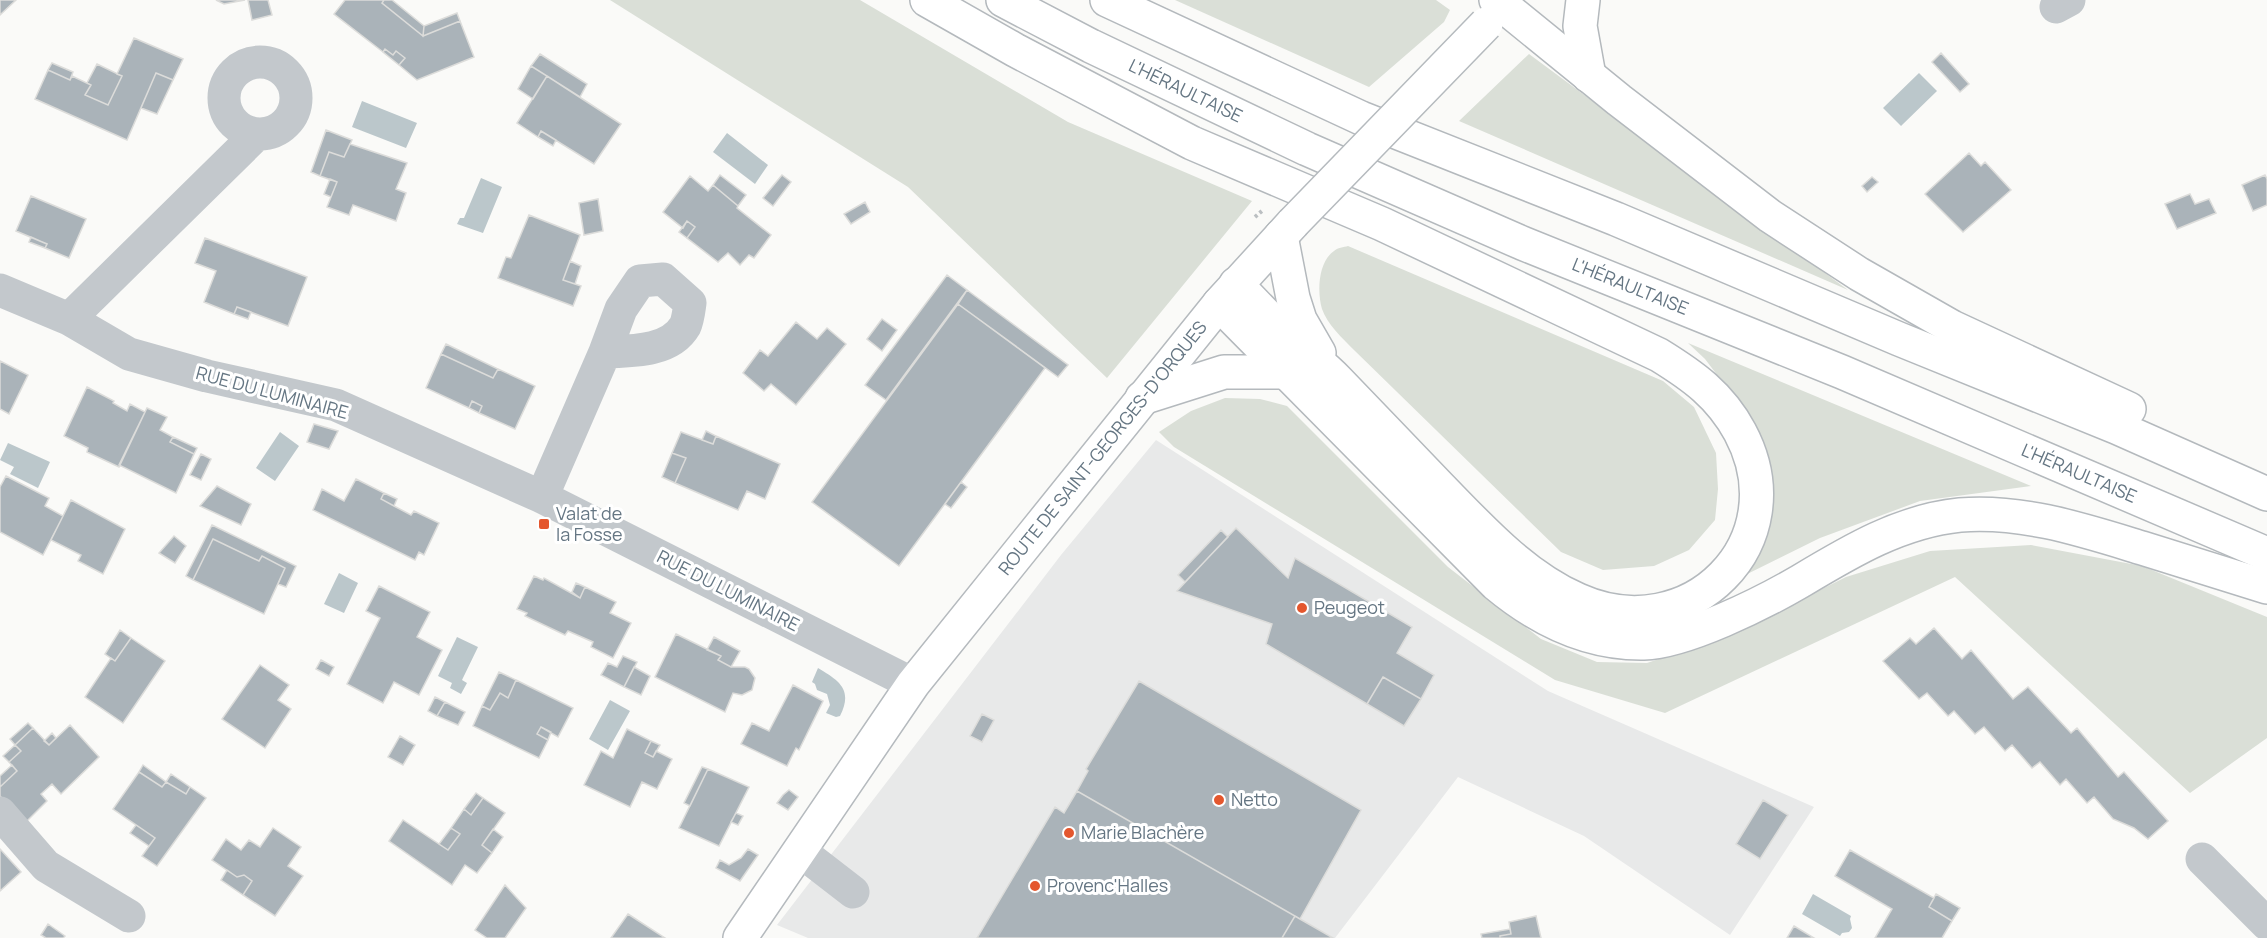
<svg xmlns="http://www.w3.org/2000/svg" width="2267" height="938" font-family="Manrope,sans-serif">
	<rect width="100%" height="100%" fill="#fafaf8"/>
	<path fill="#e8e9e9" d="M1156,440L1548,691L1814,807L1730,935L1584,836L1458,777L1335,938H808L777,925L1061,555Z"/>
	<path fill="#dadfd7" d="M610,0H860L1068,122L1252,201L1107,378L908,187Z
		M1175,0H1436L1450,10L1444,22L1369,87Z
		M1529,54L1848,290L1459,121Z
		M1348,246L1663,381L1694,407L1716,453L1718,489L1715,520L1689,550L1654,566L1603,570L1561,552L1354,350C1343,339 1327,324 1322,309C1317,292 1318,262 1334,251C1337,248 1344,247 1348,246Z
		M1688,343L2031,486L1920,501L1820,538L1713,591L1751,551L1733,396L1705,359Z
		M1225,398L1260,399L1287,406L1448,567L1541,639L1597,662L1647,663L1730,635L1846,577L1930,551L2031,545L2142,566L2267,617V738L2190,793L1955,577L1665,713L1555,680L1174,447L1159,432L1191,411Z"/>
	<path fill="#bbc7cb" d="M1919,73L1937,91L1901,126L1883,108Z
		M362,101L417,123L406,148L352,127Z
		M727,133L768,165L755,184L713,152Z
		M481,178L502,187L483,233L457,224L460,218H464Z
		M280,432L299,446L275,481L256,468Z
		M8,443L50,462L38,488L10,474L14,467L0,460Z
		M339,573L358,583L344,613L324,604Z
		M457,637L478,647L462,680L467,683L461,694L450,688L452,683L438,676Z
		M818,668C840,681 853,690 840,716L836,717L826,713L830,705L827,694L817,690L815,684L812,682Z
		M610,700L630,711L608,750L589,739Z
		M1813,894L1851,916L1850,919L1852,928L1849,932L1842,933L1840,936L1802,914Z"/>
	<path fill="#aab3b9" stroke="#dcdcda" stroke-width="1.5" d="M0,0H16L0,15Z
		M216,0H245L224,4Z
		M248,0H268L272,15L252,20Z
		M345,0H384L382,3L423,36L460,21L474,57L417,80L399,65L405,58L396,51L393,55L385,49L383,52L334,14Z
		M384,0H392L424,26L423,36L382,3Z
		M457,13L460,21L423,36L424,26Z
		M134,38L183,59L173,80L156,73L127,140L35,99L48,70L70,80L72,76L91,85L85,95L108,105L122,76L117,74Z
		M385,49L393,55L396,51L405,58L399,65L383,52Z
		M1941,53L1969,84L1960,92L1932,62Z
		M540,54L587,84L580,97L531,66Z
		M52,63L73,72L70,80L48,70Z
		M97,64L122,76L108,105L85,95L91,85L87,83Z
		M531,66L547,76L533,99L518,89Z
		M156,73L173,80L157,114L141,108Z
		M547,76L621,124L594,164L541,131L538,137L517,123Z
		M326,130L352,140L344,157L329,152L320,176L311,172Z
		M541,131L556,140L553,146L538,137Z
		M350,144L407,163L396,189L406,193L396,221L353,205L349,215L327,207L337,182L320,176L329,152L344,157Z
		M1969,153L1981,166L1985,162L2011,190L1963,232L1925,194Z
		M720,175L746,195L738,206L713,185Z
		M782,175L791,182L773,206L763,198Z
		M2265,175L2267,179V205L2253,211L2242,185Z
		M690,176L708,191L713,185L738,206L737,208L771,235L754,258L749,255L740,265L728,253L718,262L687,238L695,227L687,221L683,228L663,212Z
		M1872,177L1878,182L1867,192L1862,186Z
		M330,179L337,182L331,197L324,194Z
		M2190,194L2195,204L2209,199L2216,213L2177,229L2165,204Z
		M31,196L86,219L69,258L45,248L47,244L16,231Z
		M598,199L603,231L584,235L579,203Z
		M865,202L870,212L851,224L844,214Z
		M529,215L580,235L563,280L581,286L573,306L498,278L506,257L511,258Z
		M687,221L695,227L687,238L679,232Z
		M31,237L47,244L45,248L29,242Z
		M205,238L307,277L288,326L237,307L234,314L204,302L216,271L195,263Z
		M570,261L581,266L575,284L563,280Z
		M947,275L967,290L886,400L865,385Z
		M967,290L1068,365L1058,377L958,304Z
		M958,304L1045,368L899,566L812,502Z
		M237,307L251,312L248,319L234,314Z
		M882,319L897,330L882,351L867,339Z
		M796,322L817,339L827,328L846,344L796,405L771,384L764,391L743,373L760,350L768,356Z
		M446,344L498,369L493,378L441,354Z
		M441,354L493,378L498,369L535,386L515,429L479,413L482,406L472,401L469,408L426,388Z
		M0,361L28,375L9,414L0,409Z
		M87,387L114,401L113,403L127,411L130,404L145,412L119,467L87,452L88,448L64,436Z
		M472,401L482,406L479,413L469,408Z
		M147,408L167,417L160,430L173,437L170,442L194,454L176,493L119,465Z
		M314,424L338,431L329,449L307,442Z
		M706,431L716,436L713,444L702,440Z
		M681,432L713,444L716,436L780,464L765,499L747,491L738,510L675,483L686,458L672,453Z
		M173,437L197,448L194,454L170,442Z
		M672,453L686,458L675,483L662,477Z
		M201,454L211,459L201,480L190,475Z
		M6,476L49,498L45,506L63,516L43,555L0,532V487Z
		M356,479L384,493L381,499L394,506L411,515L414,511L439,523L424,555L419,552L415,560L313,510L322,489L344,501Z
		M961,482L967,487L951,508L945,504Z
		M217,486L251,504L241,525L200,506Z
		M384,493L397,499L394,506L381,499Z
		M71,500L125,529L103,574L78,561L81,555L51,540Z
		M212,525L296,566L286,587L278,584L285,568L262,556L259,561L213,539L193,580L186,576Z
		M1236,528L1288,578L1295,558L1412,627L1397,653L1434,675L1421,699L1383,677L1367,704L1266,644L1272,624L1177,591Z
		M1221,530L1228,537L1185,582L1178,575Z
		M174,536L186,546L175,563L159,553Z
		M213,539L259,561L262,556L285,568L264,614L193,580Z
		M534,576L543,580L544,578L580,598L585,587L616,602L610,613L631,623L613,658L591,647L593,642L568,631L565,635L525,616L527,613L517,609Z
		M576,583L585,587L580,598L572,592Z
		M379,586L430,612L417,637L442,650L419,695L394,682L383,703L347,684L380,618L366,611Z
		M1934,628L1962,659L1971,650L2013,699L2028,687L2071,733L2077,728L2118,777L2124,772L2168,821L2148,839L2134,828L2113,819L2094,797L2087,803L2066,779L2060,785L2040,762L2032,768L2012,745L2005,751L1984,727L1975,734L1954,711L1948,716L1927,693L1919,699L1883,661L1910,638L1916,644Z
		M120,630L131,638L115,661L105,654Z
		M676,634L721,656L718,660L731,667H745L749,669L755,678L752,690L742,695L733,693L725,712L655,677Z
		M714,637L740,651L731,667L718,660L721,656L707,650Z
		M131,638L165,661L123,723L85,697L111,658L115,661Z
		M623,656L637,662L624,687L601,675L608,663L617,667Z
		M321,660L334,667L329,676L316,669Z
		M260,665L289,685L278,700L291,709L265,748L222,719Z
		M634,667L650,676L641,695L624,687Z
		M499,672L516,680L508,698L500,693L490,710L482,706Z
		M1383,677L1421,699L1404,726L1367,704Z
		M516,680L573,708L558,737L541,727L537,734L548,740L539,758L473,726L482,706L490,710L500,693L508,698Z
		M1139,681L1361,810L1300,919L1077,791L1088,771L1086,769Z
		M793,685L823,701L799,750L796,748L787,766L741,744L752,723L769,731Z
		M435,697L445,702L437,716L428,711Z
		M445,702L465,712L458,725L437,716Z
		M982,714L994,720L982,742L970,736Z
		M28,723L33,728L15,745L10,739Z
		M70,725L99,757L61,794L52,784L41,794L47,801L25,823L0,796V787L17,771L9,762L21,751L15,745L33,728L49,745Z
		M541,727L551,732L548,740L537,734Z
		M627,729L651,741L645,753L653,757L656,751L672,759L657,789L642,782L630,807L584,785L601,751L613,758Z
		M52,733L56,738L49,745L44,741Z
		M400,736L415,745L403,765L388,757Z
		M651,741L660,745L653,757L645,753Z
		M15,745L21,751L9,762L3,756Z
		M12,765L17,771L0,787V776Z
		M143,765L166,782L162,787L139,772Z
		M702,767L708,769L690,806L684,803Z
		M708,769L749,787L719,846L679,828Z
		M139,772L162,787L166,782L186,794L190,787L206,798L157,866L142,856L155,838L113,809Z
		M171,774L190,787L186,794L166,782Z
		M789,790L798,797L788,810L777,803L783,795Z
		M1077,791L1295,916L1282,938H977L1055,807L1064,813Z
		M476,793L483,798L471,815L464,809Z
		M483,798L505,813L482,845L492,853L477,873L465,865L452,885L389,841L403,820L448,850L460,834L451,828L464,809L471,815Z
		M1763,800L1788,815L1760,859L1736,844Z
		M736,813L743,816L738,825L731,822Z
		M136,825L155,838L149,846L130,833Z
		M273,828L301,847L288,866L303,876L275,916L243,895L252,881L244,875L237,877L212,860L226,839L241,850L249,840L260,847Z
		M451,828L460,834L448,850L439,844Z
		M493,829L503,837L492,853L482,845Z
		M0,849L21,872L0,891Z
		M748,849L758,855L740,881L716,868L720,860L729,865L741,858Z
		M1850,850L1934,898L1929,907L1952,921L1942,938H1875L1892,909L1835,876Z
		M227,870L237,877L244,875L252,881L243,895L221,880Z
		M505,885L526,908L505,938H487L475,930Z
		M1936,894L1960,908L1952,921L1929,907Z
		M628,914L665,938H611Z
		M1295,916L1300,919L1333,938H1282Z
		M1536,916L1541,938H1500V936L1511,934L1509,922Z
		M48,924L65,936L63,938H46L41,935Z
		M1794,926L1814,938H1787Z
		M1510,929L1511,934L1500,936V938H1482L1481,934Z"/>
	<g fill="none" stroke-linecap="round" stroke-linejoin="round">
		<defs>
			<g id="major">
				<path id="s1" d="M740,938L913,684L1219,304L1293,223"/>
			</g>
			<g id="highway">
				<path d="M927,0L1015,50L1192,143L1382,224L1659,355C1693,376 1720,395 1740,432C1799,542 1689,650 1578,600C1523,576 1480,528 1439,486C1405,451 1372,416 1338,381C1326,368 1311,357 1297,345C1276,326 1256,305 1236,284"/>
				<path id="s2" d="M1003,0L1091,46L1307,149L1522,243L1842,372L2267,554"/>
				<path d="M1107,0L1361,118L1616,219L1899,339L2116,427L2267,494"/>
				<path d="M1496,0L1619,100L1770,216L1859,274L1952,327L2129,409"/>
				<path d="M1583,0L1580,26L1589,76"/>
				<path d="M1281,236L1293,298L1300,320L1319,353"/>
				<path d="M1219,304L1496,584C1538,619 1588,644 1644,643C1685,642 1763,603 1799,582C1849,552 1900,521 1960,515C2023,510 2083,530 2142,548C2183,561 2225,574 2267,587"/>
				<path d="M1142,398L1224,372H1287"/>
			</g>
		</defs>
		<use href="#major" stroke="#b5babe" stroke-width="36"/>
		<use href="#highway" stroke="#b4b9bd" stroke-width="36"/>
		<path stroke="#c3c8cc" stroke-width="33" d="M2056,7L2069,0
			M224 98a36 36 0 1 1 72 0a36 36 0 1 1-72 0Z
			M0,290L69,319L129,354L207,376L336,405L542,497L913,684
			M69,319L257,134
			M542,497L605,352C631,351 670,352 685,326C688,320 689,310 690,303L663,279L640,281L621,309L605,352
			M0,813L46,866L129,916
			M800,851L853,892
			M2202,859L2267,924"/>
		<use href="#major" stroke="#fff" stroke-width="33"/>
		<use href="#highway" stroke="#fff" stroke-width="33"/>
		<defs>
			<path id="major-bridge" d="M1293,223L1486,24"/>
		</defs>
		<use href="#major-bridge" stroke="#b5babe" stroke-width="36" stroke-linecap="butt"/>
		<path stroke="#bbbfc2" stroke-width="4" stroke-dasharray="3 3" stroke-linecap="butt" d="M1255,217L1262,211"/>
		<use href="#major-bridge" stroke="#fff" stroke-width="33"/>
	</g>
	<g fill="#e4572e" stroke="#fff" stroke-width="2">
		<rect x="538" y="518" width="12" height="12" rx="3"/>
		<circle cx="1302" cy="608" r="6"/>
		<circle cx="1219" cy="800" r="6"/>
		<circle cx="1069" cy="833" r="6"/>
		<circle cx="1035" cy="886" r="6"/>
	</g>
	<g text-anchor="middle" stroke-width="6" stroke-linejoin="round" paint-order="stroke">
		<g font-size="18" fill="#657683" stroke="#fff">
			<text dy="6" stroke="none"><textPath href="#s2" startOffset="204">L'HÉRAULTAISE</textPath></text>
			<text dy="6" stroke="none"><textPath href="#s2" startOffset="690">L'HÉRAULTAISE</textPath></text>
			<text transform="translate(272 393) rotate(15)" y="6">RUE DU LUMINAIRE</text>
			<text dy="6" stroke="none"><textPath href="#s1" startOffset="610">ROUTE DE SAINT-GEORGES-D'ORQUES</textPath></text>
			<text dy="6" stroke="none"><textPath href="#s2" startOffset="1176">L'HÉRAULTAISE</textPath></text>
			<text transform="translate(728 591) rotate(27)" y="6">RUE DU LUMINAIRE</text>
		</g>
		<g font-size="18" fill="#657683" stroke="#fff" text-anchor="start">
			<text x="556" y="520">Valat de<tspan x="556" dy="21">la Fosse</tspan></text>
			<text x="1314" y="614">Peugeot</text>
			<text x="1231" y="806">Netto</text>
			<text x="1081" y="839">Marie Blachère</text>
			<text x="1047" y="892">Provenc'Halles</text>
		</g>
	</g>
</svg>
